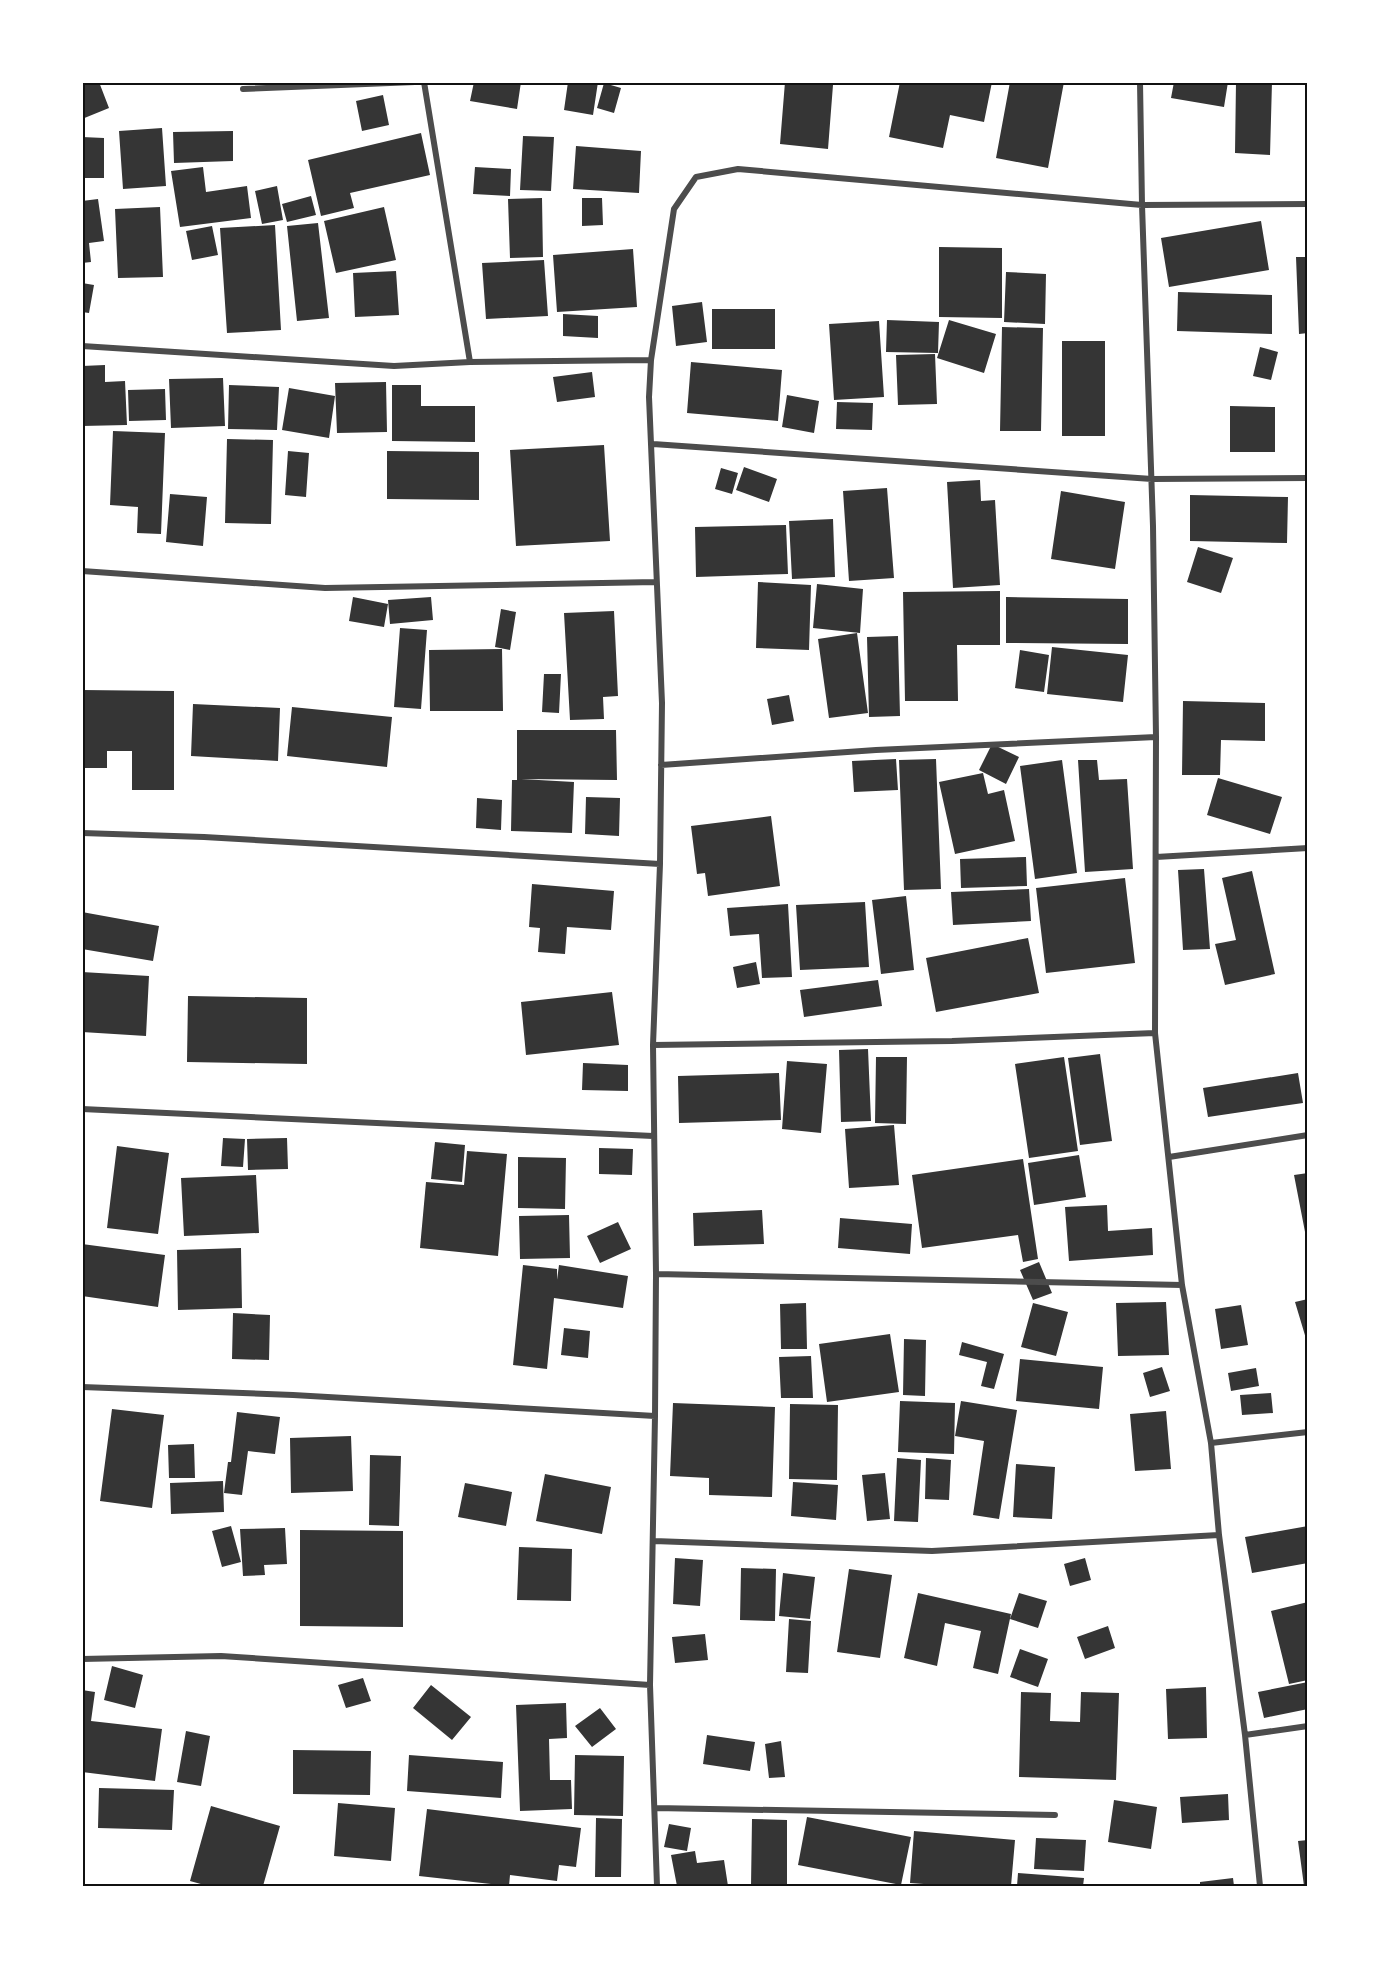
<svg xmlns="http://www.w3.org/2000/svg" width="1390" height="1969" font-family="'Golos Text',sans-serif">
	<rect width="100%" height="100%" fill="#fff"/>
	<path fill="#353535" d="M82,82H99L109,108L82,119Z
		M474,82H521L517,109L470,101Z
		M568,82H598L593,115L564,110Z
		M785,82L833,85L828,149L780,144Z
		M900,82H992L984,122L950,115L943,148L889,137Z
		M1010,82H1064L1048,168L996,158Z
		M1174,82H1228L1224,107L1171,98Z
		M1236,82H1272L1270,155L1235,153Z
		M604,83L621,88L614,113L597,108Z
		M383,95L389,125L362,131L356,101Z
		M162,128L166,186L123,189L119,131Z
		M233,131V161L174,163L173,132Z
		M421,133L430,175L350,193L354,208L321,216L308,160Z
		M523,136L554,137L551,191L520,190Z
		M82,137L104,138V178H82Z
		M576,146L641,151L639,193L573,189Z
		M203,167L206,192L247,186L251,218L180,227L171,171Z
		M475,167L511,169L510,196L473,194Z
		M277,186L283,220L262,224L255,191Z
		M311,196L316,215L287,222L282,204Z
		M542,198L543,257L510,258L508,199Z
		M582,198H602L603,225L582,226Z
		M98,199L104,241L89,243L91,262L82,263V201Z
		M160,207L163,277L118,278L115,209Z
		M384,207L396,260L336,273L324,221Z
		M1261,221L1269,270L1169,287L1161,238Z
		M318,223L329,318L297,321L287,226Z
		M275,225L281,330L227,333L220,228Z
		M212,226L218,255L192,260L186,231Z
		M939,247L1002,248V318L939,317Z
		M633,249L637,307L557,312L553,255Z
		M1296,257H1308V333L1299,334Z
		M544,260L548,316L486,319L482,263Z
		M396,271L399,315L355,317L353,273Z
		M1006,272L1046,274L1045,324L1004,322Z
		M82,283L94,285L89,313L82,312Z
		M1178,292L1272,295V334L1177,331Z
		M702,302L707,342L676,346L672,306Z
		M712,309H775V349H712Z
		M563,314L598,316V338L563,336Z
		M887,320L939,322L938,353L886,352Z
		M949,320L996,334L984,373L937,358Z
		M879,321L884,397L834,400L829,324Z
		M1002,327L1043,328L1041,431H1000Z
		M1062,341H1105V436H1062Z
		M1260,347L1278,352L1271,380L1253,376Z
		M935,354L937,404L898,405L896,355Z
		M691,362L782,370L778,421L687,413Z
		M105,365V382L125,381L127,425L82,426V366Z
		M592,372L595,397L557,402L553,377Z
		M223,378L225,426L171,428L169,379Z
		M386,382L387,432L337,433L335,383Z
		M229,385L279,387L277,430L228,429Z
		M392,385H421V406H475V442L392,441Z
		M289,388L335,396L329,438L282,430Z
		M165,389L166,420L129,421L128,390Z
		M787,395L819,401L814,433L782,427Z
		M837,402L873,403L872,430L836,429Z
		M1230,406L1275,407V452H1230Z
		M113,431L165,433L161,534L137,533L138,507L110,505Z
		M227,439L273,440L271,524L225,523Z
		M604,445L610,541L516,546L510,450Z
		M288,451L309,453L306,497L285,495Z
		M387,451L479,452V500L387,499Z
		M744,467L777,479L769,502L736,490Z
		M721,468L738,473L732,494L715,489Z
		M980,480L981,501L995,500L1000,585L953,588L947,482Z
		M887,488L894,578L849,581L843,491Z
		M1061,491L1125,502L1115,569L1051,559Z
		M170,494L207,497L203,546L166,542Z
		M1190,495L1288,497L1287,543L1190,541Z
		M833,519L835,577L792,579L789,521Z
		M786,525L788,574L696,577L695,527Z
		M1198,547L1233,558L1221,593L1187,582Z
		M758,582L811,585L809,650L756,648Z
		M817,584L863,589L860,633L813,628Z
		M1000,591V645H957L958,701H905L903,592Z
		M353,597L388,604L384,627L349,621Z
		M431,597L433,620L390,624L388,600Z
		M1006,597L1128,599V644L1006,643Z
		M501,609L516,612L510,650L495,647Z
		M614,611L618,696L603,697L604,719L570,720L564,613Z
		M400,628L427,630L421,709L394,707Z
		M857,633L868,713L829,718L818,639Z
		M898,636L900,716L869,717L867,637Z
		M1052,647L1128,655L1123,702L1047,694Z
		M502,649L503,711H430L429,650Z
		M1020,650L1049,655L1044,692L1015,688Z
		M544,674H561L559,713L542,712Z
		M82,690L174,691V790H132V751H107V768H82Z
		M789,695L794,721L772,725L767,699Z
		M1183,701L1265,703V741L1221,740L1220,775H1182Z
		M193,704L280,708L278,761L191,756Z
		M292,707L392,717L387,767L287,756Z
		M517,730H616L617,780L521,779L574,782L572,833L511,831L512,780H517Z
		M992,744L1019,757L1006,784L979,770Z
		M896,759L898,790L854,792L852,761Z
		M936,759L941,889L904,890L899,760Z
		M1062,760L1077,873L1035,879L1020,766Z
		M1078,760H1097L1099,780L1127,779L1133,869L1085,872Z
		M983,773L988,794L1004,790L1015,841L955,854L939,782Z
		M1218,778L1282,797L1270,834L1207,815Z
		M586,797L620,798L619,836L585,834Z
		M477,798L502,800L501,830L476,828Z
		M771,816L780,886L708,896L705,873L697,874L691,826Z
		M1026,857L1027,886L961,888L960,859Z
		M1204,869L1210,949L1183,950L1178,870Z
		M1252,871L1275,974L1225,985L1215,944L1236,940L1222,878Z
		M1125,878L1135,963L1046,973L1036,888Z
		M532,884L614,891L611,930L567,927L565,954L538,952L540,928L529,927Z
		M1029,889L1031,921L953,925L951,892Z
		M906,896L914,970L881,974L872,900Z
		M865,902L869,967L800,970L796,905Z
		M788,904L792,977L762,978L759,934L730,936L727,908Z
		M82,912L159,926L153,961L82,949Z
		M1028,938L1039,993L936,1012L926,958Z
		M756,962L760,984L737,988L733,967Z
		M82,972L149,976L146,1036L82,1032Z
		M878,980L882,1006L804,1017L800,990Z
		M612,992L619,1045L526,1055L521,1002Z
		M188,996L307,998V1064L187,1062Z
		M868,1049L871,1121L841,1122L839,1050Z
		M1100,1054L1112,1141L1080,1145L1068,1058Z
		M876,1057H907L906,1124L875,1123Z
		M1064,1057L1078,1151L1029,1158L1015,1064Z
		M787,1061L827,1064L821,1133L782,1129Z
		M583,1063L628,1065V1091L582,1090Z
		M779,1073L781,1120L679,1123L678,1076Z
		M1298,1073L1303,1103L1208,1117L1203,1088Z
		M894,1125L899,1185L849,1188L845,1129Z
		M223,1138L245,1139L243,1167L221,1166Z
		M287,1138L288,1169L248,1170L247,1139Z
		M435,1142L465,1145L462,1182L431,1179Z
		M117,1146L169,1153L158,1234L107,1228Z
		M599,1148L633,1149L632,1175L599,1174Z
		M467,1151L507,1154L498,1256L420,1248L426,1182L464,1185Z
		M1079,1155L1086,1197L1034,1205L1028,1163Z
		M518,1157L566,1158L565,1209L518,1208Z
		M1023,1159L1038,1259L1023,1262L1018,1235L922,1248L912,1175Z
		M1308,1173V1237H1306L1294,1175Z
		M256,1175L259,1233L184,1236L181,1178Z
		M1107,1205L1108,1231L1152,1228L1153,1255L1069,1261L1065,1207Z
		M762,1210L764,1244L694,1246L693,1213Z
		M569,1215L570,1258L520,1259L519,1216Z
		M840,1218L912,1224L910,1254L838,1248Z
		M618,1222L631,1249L600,1263L587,1236Z
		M82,1244L165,1255L158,1307L82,1296Z
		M241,1248L242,1308L178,1310L177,1250Z
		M1039,1262L1052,1293L1033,1300L1020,1270Z
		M523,1265L557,1269V1280L559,1265L628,1276L623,1308L554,1298L547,1369L513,1365Z
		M1308,1299V1342H1307L1295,1302Z
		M1166,1302L1169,1355L1118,1356L1116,1303Z
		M806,1303L807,1349H781L780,1304Z
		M1033,1303L1068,1312L1056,1356L1021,1347Z
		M1241,1305L1248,1345L1221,1349L1215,1309Z
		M233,1313L270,1315L269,1360L232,1359Z
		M564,1328L590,1331L588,1358L561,1355Z
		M890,1334L899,1392L827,1402L819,1344Z
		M904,1339L926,1340L925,1396L903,1395Z
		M962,1342L1004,1354L994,1389L981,1386L987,1362L959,1355Z
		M811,1356L813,1398H781L779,1357Z
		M1020,1359L1103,1367L1099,1409L1016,1401Z
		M1162,1367L1170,1391L1150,1397L1143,1373Z
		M1256,1368L1259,1386L1231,1391L1228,1373Z
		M1271,1393L1273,1413L1242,1415L1240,1395Z
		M900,1401L955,1403L954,1454L898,1452Z
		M961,1401L1017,1410L999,1519L973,1515L984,1441L955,1436Z
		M673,1403L775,1407L772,1497L709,1495V1478L670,1476Z
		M790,1404L838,1405L837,1480L789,1479Z
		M112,1409L164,1415L152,1508L100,1501Z
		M1166,1411L1171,1469L1135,1471L1130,1414Z
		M237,1412L280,1417L275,1454L248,1451L242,1495L224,1493L228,1462H231Z
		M351,1436L353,1491L291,1493L290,1438Z
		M194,1444L195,1478H169L168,1445Z
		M370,1455L401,1456L399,1526L369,1525Z
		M897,1458L921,1460L918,1522L894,1521Z
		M926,1458L951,1460L949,1500L925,1499Z
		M1016,1464L1055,1467L1052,1519L1013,1517Z
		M885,1473L890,1519L867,1521L862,1475Z
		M545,1474L611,1487L602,1534L536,1521Z
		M223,1481L224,1512L171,1514L170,1483Z
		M793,1482L838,1485L836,1520L791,1516Z
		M465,1483L512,1492L506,1526L458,1517Z
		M231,1526L241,1562L222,1567L212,1531Z
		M1308,1526V1563L1252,1573L1245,1537Z
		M285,1528L287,1564L264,1565L265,1575L243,1576L240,1529Z
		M300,1530L403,1531V1627L300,1626Z
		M519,1547L572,1549L571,1601L517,1600Z
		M675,1558L703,1560L700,1606L673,1604Z
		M1085,1558L1091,1580L1070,1586L1064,1564Z
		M741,1568L776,1569L775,1621L740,1620Z
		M849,1569L892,1575L880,1658L837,1652Z
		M783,1573L815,1577L810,1619L779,1616Z
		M918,1593L1011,1614L998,1674L973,1668L981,1631L945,1623L937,1666L904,1658Z
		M1019,1593L1047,1601L1038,1628L1010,1619Z
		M1308,1602V1680L1289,1684L1271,1611Z
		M789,1619L811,1621L808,1673L786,1672Z
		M1108,1626L1115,1648L1085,1659L1077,1637Z
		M705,1634L708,1660L675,1663L672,1637Z
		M1020,1649L1048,1659L1038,1687L1010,1677Z
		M112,1666L143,1675L135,1708L104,1700Z
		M363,1678L371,1701L346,1708L338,1685Z
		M1308,1682V1709L1264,1718L1258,1692Z
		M431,1685L471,1717L452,1740L413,1708Z
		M1206,1687L1207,1738L1168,1739L1166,1689Z
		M82,1690L95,1692L91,1721L162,1729L155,1781L82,1772Z
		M1021,1692L1051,1693L1050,1721L1080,1722L1081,1692L1119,1693L1116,1780L1019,1777Z
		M566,1703L567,1738L549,1739L550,1780H571L572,1809L520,1811L516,1705Z
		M600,1708L616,1729L592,1747L575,1726Z
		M186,1731L210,1736L201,1786L177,1782Z
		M707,1735L755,1742L750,1771L703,1764Z
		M781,1741L785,1777L769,1778L765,1744Z
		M293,1750L371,1751L370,1795L293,1794Z
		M409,1755L503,1762L501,1798L407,1791Z
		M575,1755L624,1756L623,1816L574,1815Z
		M99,1788L174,1790L172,1830L98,1828Z
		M1228,1794L1229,1820L1182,1823L1180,1797Z
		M1114,1800L1157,1807L1151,1849L1108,1842Z
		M338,1803L395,1808L391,1861L334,1856Z
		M211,1806L280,1826L263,1886H208L190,1881Z
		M427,1809L581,1828L576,1867L559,1865L557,1881L510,1875L509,1886L419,1876Z
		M807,1817L911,1837L901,1885L798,1865Z
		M596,1818L622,1819L621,1877H595Z
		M752,1819L787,1820V1886H751Z
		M669,1824L691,1828L687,1851L664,1847Z
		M914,1831L1015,1840L1011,1886H951L910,1883Z
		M1036,1838L1086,1840L1084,1871L1034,1869Z
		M1308,1840V1886H1304L1298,1841Z
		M695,1851L697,1863L724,1860L728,1886H677L671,1855Z
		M1018,1873L1084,1878L1083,1886H1017Z
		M1233,1878L1234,1886H1200V1882Z"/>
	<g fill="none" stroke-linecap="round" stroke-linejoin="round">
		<path stroke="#4c4c4c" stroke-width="6" d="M424,82L470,362
			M1140,82L1142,205L1153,526L1156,737L1155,1033L1182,1285L1211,1443L1219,1535L1245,1735L1260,1886
			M243,89L415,82
			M82,346L394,366L470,362L651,360
			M653,444L1152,479L1308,478
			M82,571L325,588L656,582
			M661,765L876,750L1156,737
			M82,833L204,837L660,864
			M1156,857L1308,848
			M653,1045L952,1041L1155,1033
			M82,1109L653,1136
			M1169,1157L1308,1135
			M656,1274L1182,1285
			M82,1387L293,1395L655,1416
			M1211,1443L1308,1432
			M654,1541L932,1551L1219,1535
			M82,1659L221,1656L650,1685
			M1245,1735L1308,1726
			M655,1808L1055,1815
			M657,1886L650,1685L655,1416L656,1274L653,1045L660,864L662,703L649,397L651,360L674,209L696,177L738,169L1142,205L1308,204"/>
	</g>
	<rect width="1390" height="1969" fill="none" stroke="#ffffff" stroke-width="168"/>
	<rect x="84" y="84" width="1222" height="1801" fill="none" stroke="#111" stroke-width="2"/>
</svg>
